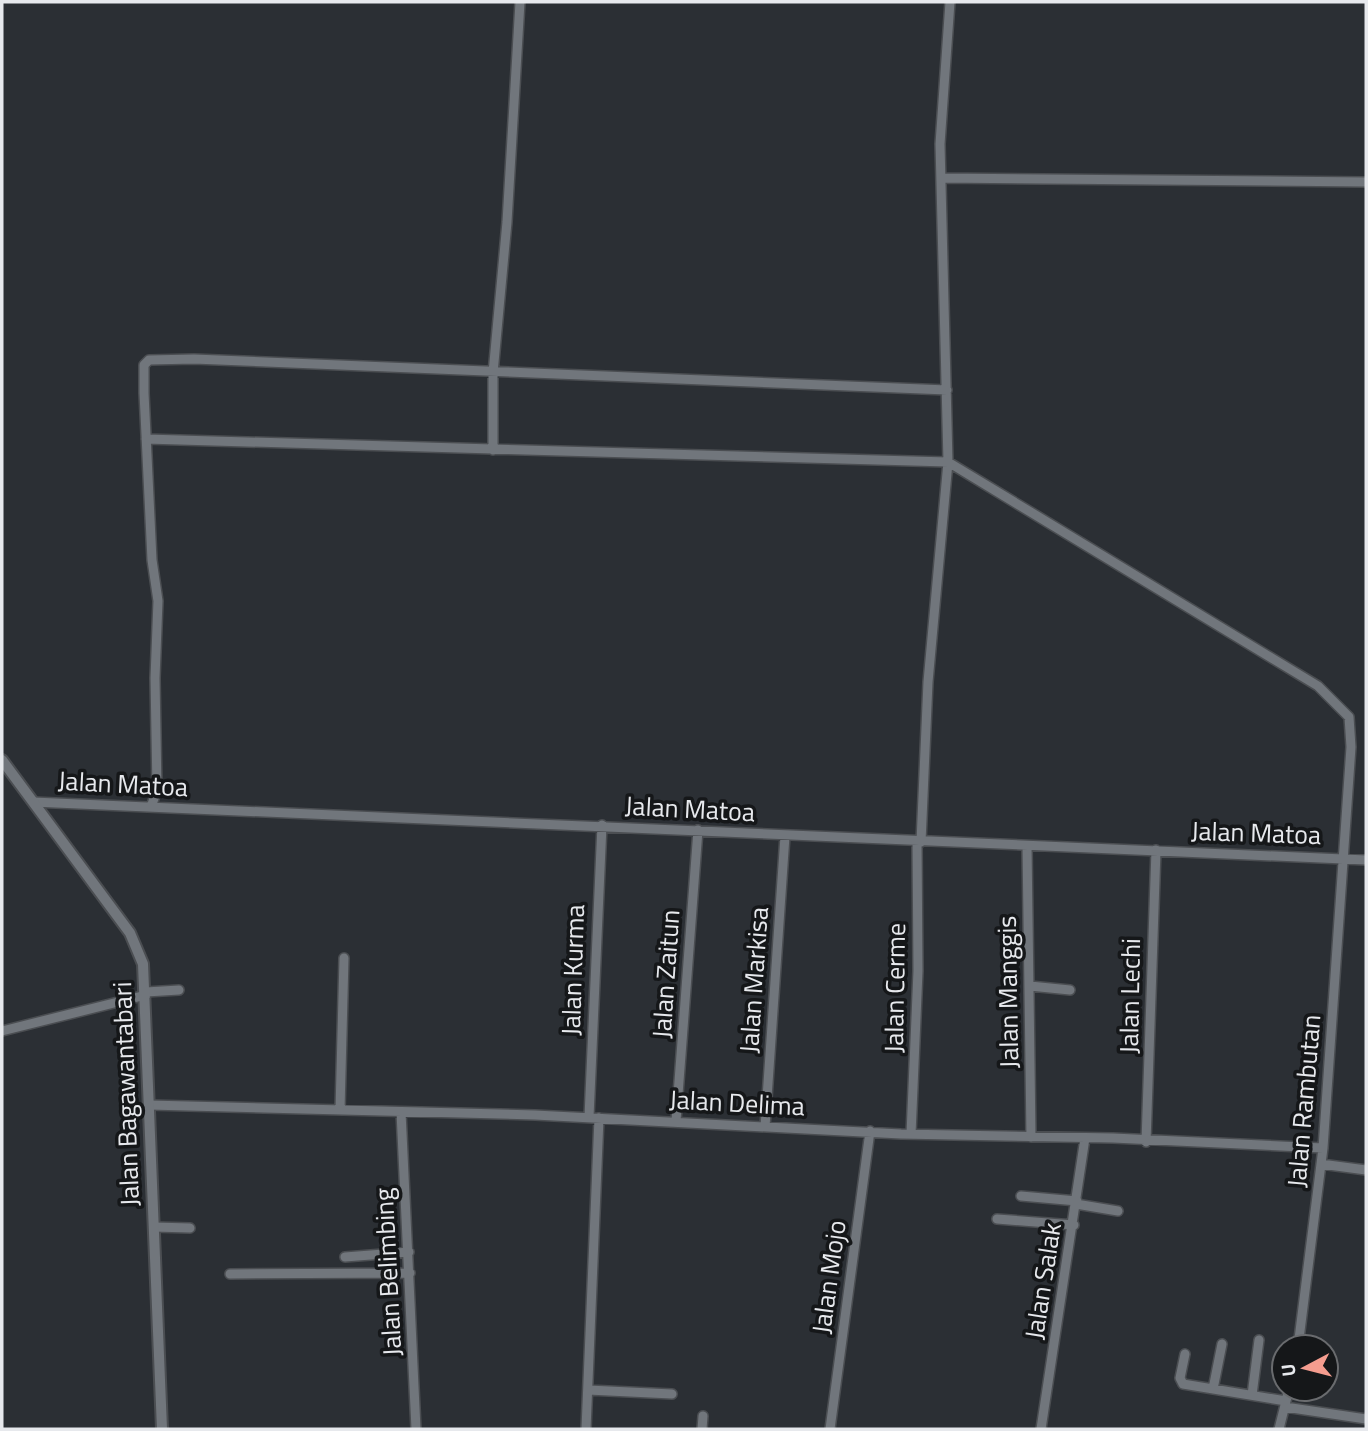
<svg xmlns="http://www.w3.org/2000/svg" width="1368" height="1431" font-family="'Titillium Web',sans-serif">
	<rect width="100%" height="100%" fill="#2b2f34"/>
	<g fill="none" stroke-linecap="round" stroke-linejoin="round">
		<defs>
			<path id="minor" d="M941,178L1366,182
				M146,439L948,462L1318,686L1349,717L1351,747L1323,1148L1298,1347
				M493,450V373L507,222L520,2
				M33,802L1366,860
				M151,807L157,790L155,678L158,601L152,560L144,393V365L149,360L194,359L947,390
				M921,842L928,682L948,462L940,144L950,2
				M1027,846L1031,1137
				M1030,986L1070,990
				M146,992L179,990
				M2,1031L146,995
				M149,1105L535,1115L901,1134L1113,1138L1323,1148
				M340,1110L344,958
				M401,1112L416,1429
				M589,1117L602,825
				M676,1121L698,830
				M765,1127L785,836
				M911,1134L918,971L917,842
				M1146,1142L1156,850
				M1321,1164L1366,1170
				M1021,1196L1077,1201
				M1076,1204L1118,1211
				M997,1219L1074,1225
				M154,1227L190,1228
				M345,1257L409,1252
				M230,1274L410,1273
				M1185,1354L1180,1378L1183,1384L1286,1401
				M1213,1389L1222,1344
				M588,1390L672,1394
				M1252,1395L1259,1340
				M1285,1407L1366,1419
				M586,1429L599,1118
				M702,1429L703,1416
				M830,1429L870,1131
				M1041,1429L1085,1138
				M1279,1429L1289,1389"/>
			<path id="tertiary" d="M2,760L130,933L143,964L162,1429"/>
		</defs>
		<use href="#minor" stroke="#4b4e52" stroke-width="12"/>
		<use href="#tertiary" stroke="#4b4e52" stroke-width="14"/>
		<use href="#minor" stroke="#71767c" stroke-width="9"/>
		<use href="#tertiary" stroke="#71767c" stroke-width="10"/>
	</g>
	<g text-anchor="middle" stroke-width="7" stroke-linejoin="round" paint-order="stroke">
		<g font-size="26" fill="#e7e9ed" stroke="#151719">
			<text transform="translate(123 784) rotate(3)" y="9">Jalan Matoa</text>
			<text transform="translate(690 809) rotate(3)" y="9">Jalan Matoa</text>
			<text transform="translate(1256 833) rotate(2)" y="9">Jalan Matoa</text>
			<text transform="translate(573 970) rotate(-88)" y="9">Jalan Kurma</text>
			<text transform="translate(666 974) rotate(-86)" y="9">Jalan Zaitun</text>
			<text transform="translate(754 980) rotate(-86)" y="9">Jalan Markisa</text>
			<text transform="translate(895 988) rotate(-89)" y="9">Jalan Cerme</text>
			<text transform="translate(1008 992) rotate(-91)" y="9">Jalan Manggis</text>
			<text transform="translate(1130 996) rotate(-89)" y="9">Jalan Lechi</text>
			<text transform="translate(126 1094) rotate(-92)" y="9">Jalan Bagawantabari</text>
			<text transform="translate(1304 1101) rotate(-85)" y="9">Jalan Rambutan</text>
			<text transform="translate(737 1103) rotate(3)" y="9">Jalan Delima</text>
			<text transform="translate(388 1272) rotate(-93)" y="9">Jalan Belimbing</text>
			<text transform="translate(829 1277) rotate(-82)" y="9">Jalan Mojo</text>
			<text transform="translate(1043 1281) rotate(-81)" y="9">Jalan Salak</text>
		</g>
	</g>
	<rect width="1368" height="1431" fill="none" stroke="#e7e9ed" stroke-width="7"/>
	<g transform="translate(1305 1368) rotate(263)"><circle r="33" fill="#151719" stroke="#696b6e" stroke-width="2"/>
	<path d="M0-5L12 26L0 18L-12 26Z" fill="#f59d8f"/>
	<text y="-10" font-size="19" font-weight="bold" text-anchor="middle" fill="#e7e9ed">U</text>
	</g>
</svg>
